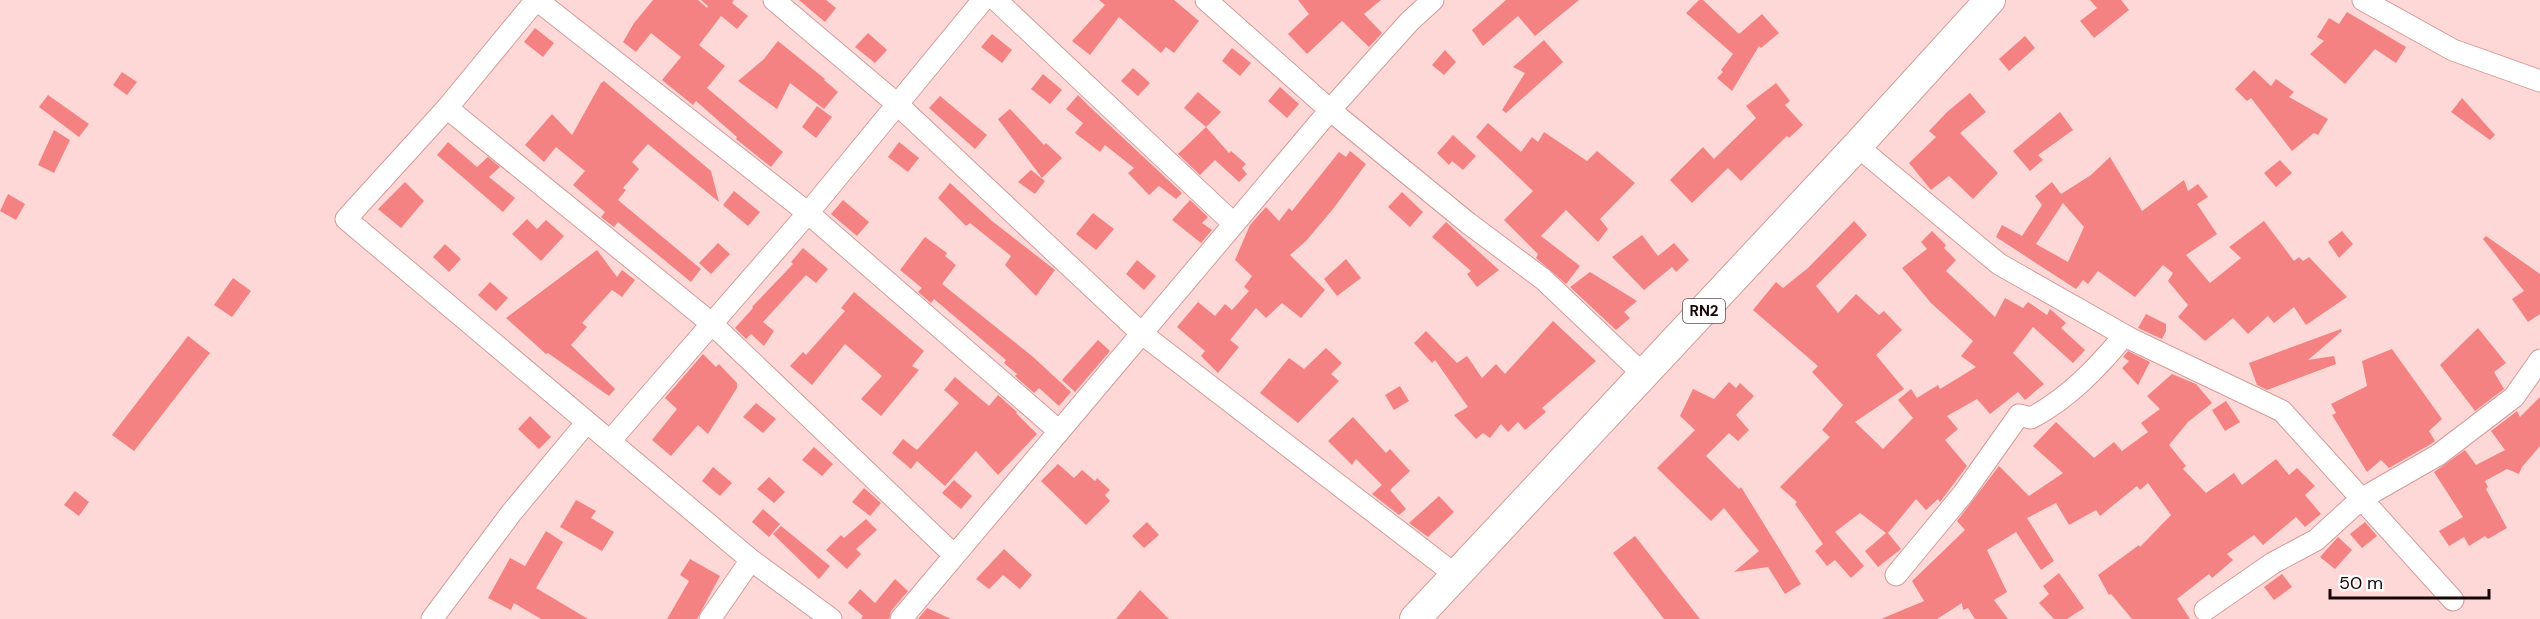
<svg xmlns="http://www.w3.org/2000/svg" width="2540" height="619" font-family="'DM Sans',sans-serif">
	<rect width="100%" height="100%" fill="#fed8d6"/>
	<path fill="#f58282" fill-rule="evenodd" d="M653,0H698L707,8L708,6L701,0H734L732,3L748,16L737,29L721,16L699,45L725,66L707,88L783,152L771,167L736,139L737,137L696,101L693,105L662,80L681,57L651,33L636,52L623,42L634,23Z
		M799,0H826L836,8L825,22Z
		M1099,0H1174L1199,21L1174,53L1166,47L1161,53L1119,17L1090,55L1072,41L1105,5Z
		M1298,0H1381L1364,14L1382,33L1369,47L1342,21L1307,54L1288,34L1309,14Z
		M1506,0H1579L1535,36L1518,16L1483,46L1472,30Z
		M1699,0H1703L1739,34L1762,14L1779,33L1761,48L1759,46L1732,91L1717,78L1723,72L1721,70L1733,54L1686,13Z
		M2090,0H2121L2129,10L2094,38L2080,21L2097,8Z
		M2347,12L2406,47L2396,63L2375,49L2345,84L2310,54L2324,41L2317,37L2329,18L2339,24Z
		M535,28L554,43L543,57L524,42Z
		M868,33L887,50L875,63L855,47Z
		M992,34L1012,50L1002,63L981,47Z
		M2025,36L2035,48L2009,71L1999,59Z
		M1544,40L1563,62L1506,113L1502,110L1525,73L1513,67Z
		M778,41L825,79L824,80L838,92L824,109L790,83L777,109L738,81L764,59Z
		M1232,48L1251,63L1240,76L1222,61Z
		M1445,50L1456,62L1444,75L1432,65Z
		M1133,68L1150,83L1138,96L1121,81Z
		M2254,70L2271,86L2276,79L2294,92L2289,97L2328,119L2318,135L2314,133L2292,151L2251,98L2247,101L2235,89Z
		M122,72L137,82L127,95L113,85Z
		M1043,74L1062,90L1050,104L1031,89Z
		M604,81L711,171L719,202L648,144L632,162L639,169L623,188L626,190L618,200L701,269L691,282L618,222L614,227L601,217L605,212L573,185L585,171L556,147L544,162L525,145L552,114L572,135L601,83Z
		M1776,83L1790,101L1785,105L1803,125L1789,138L1787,136L1741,181L1728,168L1692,203L1670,180L1703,147L1714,159L1756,118L1746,106Z
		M1280,87L1299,104L1287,118L1268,101Z
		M1198,92L1221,112L1206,127L1229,153L1231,151L1246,164L1242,168L1247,174L1239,182L1215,160L1200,175L1178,154L1206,127L1184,108Z
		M1970,93L1986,112L1960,133L1998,173L1973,199L1949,176L1931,190L1909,163L1936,137L1929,131L1947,112Z
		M48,95L89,124L79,137L39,107Z
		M1078,95L1092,109L1182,193L1176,199L1159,186L1149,195L1128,173L1134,168L1105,145L1100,152L1075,133L1083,123L1066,109Z
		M940,96L987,135L975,149L929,108Z
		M2462,98L2495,135L2490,140L2451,112Z
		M817,106L832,117L816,138L802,127Z
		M1010,109L1044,145L1046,143L1062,158L1042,178L998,119Z
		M2060,112L2073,130L2038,155L2043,160L2030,171L2013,151Z
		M1488,123L1521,152L1532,137L1538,142L1544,132L1587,161L1597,151L1635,183L1600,219L1608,229L1598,242L1566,210L1541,236L1580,266L1566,284L1536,258L1538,254L1504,220L1533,191L1476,137Z
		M54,130L70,140L54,173L38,165Z
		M1453,135L1476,156L1463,170L1452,161L1449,165L1437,153Z
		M448,142L477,167L488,157L500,167L489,177L515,198L503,212L437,155Z
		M899,142L919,158L908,172L888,157Z
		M1350,151L1366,164L1333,209L1306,241L1290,255L1325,290L1301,318L1282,303L1266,318L1256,308L1230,340L1239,347L1218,373L1201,356L1205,351L1177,327L1198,302L1215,316L1225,304L1232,310L1249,291L1244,287L1252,276L1235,260L1250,225L1266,207L1279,221L1289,208L1292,211L1339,152L1346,157Z
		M2110,157L2142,211L2184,180L2188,191L2198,184L2208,197L2197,204L2217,234L2186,255L2210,283L2241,258L2229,247L2264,221L2294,261L2299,257L2303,261L2309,257L2347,297L2306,325L2294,307L2274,323L2268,316L2248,334L2233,318L2205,341L2178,317L2188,305L2168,281L2173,273L2163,265L2135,297L2098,271L2088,284L2083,280L2076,289L1996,237L2002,225L2022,236L2042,205L2035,196L2052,182L2061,194L2091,175ZM2063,203L2084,227L2068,262L2036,244Z
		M2280,160L2292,173L2276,187L2264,173Z
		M1031,170L1045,181L1035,194L1018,182Z
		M405,182L424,201L401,228L378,209Z
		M950,183L992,221L1055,270L1036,296L1005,265L1011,256L970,223L966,226L938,198Z
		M734,191L760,212L748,226L723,205Z
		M1402,192L1423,212L1410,227L1388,207Z
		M8,194L25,204L16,220L0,211Z
		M843,200L869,222L857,236L831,214Z
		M1190,200L1208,217L1202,223L1212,230L1201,243L1172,220Z
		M1093,213L1114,229L1096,250L1076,234Z
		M527,219L537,229L546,220L564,236L541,261L512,234Z
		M1854,221L1867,235L1816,286L1838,313L1856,294L1879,315L1884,311L1902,330L1876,355L1904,389L1855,422L1883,449L1913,418L1898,400L1911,389L1917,398L1938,385L1940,389L1976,367L1961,356L1973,341L1931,303L1902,268L1927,249L1921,242L1932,231L1946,245L1944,248L1956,260L1946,271L1995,317L2005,298L2023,308L2028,302L2047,315L2050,309L2066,323L2061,328L2085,350L2073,363L2033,327L2013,353L2044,384L2025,400L2018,392L1990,414L1977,399L1947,416L1958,429L1945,440L1967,466L1940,502L1938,499L1926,510L1916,499L1888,533L1901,549L1878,567L1865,551L1886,533L1860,513L1835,532L1864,566L1851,578L1835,560L1827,566L1815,551L1823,544L1795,504L1797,502L1780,487L1830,437L1822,430L1843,405L1812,372L1818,366L1753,310L1776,282L1783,288L1808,268Z
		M1446,222L1499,270L1477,287L1467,274L1471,271L1432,237Z
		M2342,231L2353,244L2339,258L2328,242Z
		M1642,235L1658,256L1674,243L1689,260L1676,272L1672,267L1644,290L1612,257Z
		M2486,236L2540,274V314L2528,322L2512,299L2524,291L2483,239Z
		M925,237L947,253L945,256L956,265L942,284L1032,356L1071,392L1059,406L1039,388L1034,393L1015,376L1017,374L1004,363L1006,360L934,299L931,303L918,292L922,288L900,270Z
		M718,243L730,254L711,274L699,263Z
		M445,244L461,259L449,272L433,257Z
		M803,248L828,269L816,283L806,275L763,322L774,331L764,346L751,334L746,339L735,328L753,308L752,307L793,264L791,262Z
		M597,250L617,277L622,270L635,280L622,297L612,290L582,323L587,327L571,345L615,389L609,396L548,353L546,354L506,318Z
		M1346,259L1361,278L1337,296L1324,279Z
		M1137,260L1156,276L1144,290L1126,274Z
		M1590,272L1637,301L1624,312L1630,318L1616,330L1570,287Z
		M233,278L251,291L232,317L214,305Z
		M490,282L508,298L496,311L478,295Z
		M854,292L924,351L912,366L919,370L881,416L861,399L882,376L845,344L812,385L790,366L803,352L806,355L845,311L841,308Z
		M2146,314L2166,324V331L2162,339L2138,328Z
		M1553,321L1596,361L1542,408L1546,412L1525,430L1518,422L1508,432L1501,424L1490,438L1483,433L1476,439L1454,415L1468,407L1435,360L1432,363L1414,343L1426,331L1457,363L1467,356L1482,378L1496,364L1505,374Z
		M2478,328L2506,363L2494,372L2504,389L2475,411L2440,365Z
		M2341,329L2342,331L2308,360L2334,356L2336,364L2267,390L2257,385L2249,363Z
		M188,336L210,353L134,451L112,435Z
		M1098,340L1110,351L1075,392L1062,380Z
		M1326,348L1342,363L1331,374L1339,381L1298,423L1260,393L1289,358L1304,369Z
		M2392,349L2442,419L2429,431L2435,441L2431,444L2389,468L2381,460L2367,472L2332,415L2336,413L2331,404L2367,386L2362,361Z
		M2128,351L2150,362L2138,385L2122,368L2129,361L2123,357Z
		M703,354L716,367L719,364L737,383V388L708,434L698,425L671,456L652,440L677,409L665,398Z
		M2172,374L2196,384L2212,403L2188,422L2169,445L2186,466L2183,469L2206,493L2234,473L2242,485L2276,459L2289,475L2297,468L2315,486L2305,495L2321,514L2305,527L2296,517L2263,545L2254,535L2227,554L2233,560L2212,578L2209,574L2177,599L2190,619H2132L2111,594L2109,595L2098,575L2139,545L2140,547L2171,515L2148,483L2140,490L2137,486L2100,516L2096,510L2069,525L2056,503L2027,518L2054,561L2041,570L2016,532L1987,550L2007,592L1994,600L2008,619H1975L1968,608L1963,610L1962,603L1937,619H1881L1924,601L1912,581L1965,530L1957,521L1999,466L2029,496L2063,473L2033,446L2056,422L2094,458L2114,442L2122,451L2148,432L2141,423L2160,409L2147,396Z
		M955,377L989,406L998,395L1017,412L1016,413L1037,434L998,475L976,451L945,486L917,461L911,469L892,453L903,439L917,450L959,403L944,390Z
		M1729,382L1736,388L1740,383L1754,396L1736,415L1749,430L1738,441L1729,433L1706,456L1739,489L1741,487L1801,584L1785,594L1768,567L1734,572L1759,551L1724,508L1711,521L1657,468L1695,430L1680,416L1693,389L1714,399Z
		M1400,386L1409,401L1394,410L1385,395Z
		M2540,397V446L2522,467L2519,474L2507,469L2485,481L2488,487L2486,489L2507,528L2488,539L2485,536L2469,546L2464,537L2449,546L2439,531L2463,517L2434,472L2465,450L2476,465L2505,450L2491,431L2517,411L2520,417Z
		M2226,401L2240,422L2225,431L2212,410Z
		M756,403L776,419L763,433L743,417Z
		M530,416L551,437L539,449L518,429Z
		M1353,417L1386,453L1390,449L1410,471L1390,490L1406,509L1399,515L1372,494L1382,485L1356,459L1352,465L1328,441Z
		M814,447L833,464L822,476L802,460Z
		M1058,464L1074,478L1082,470L1095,481L1097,478L1110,490L1105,495L1110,501L1086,525L1041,481Z
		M713,467L732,483L720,496L702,481Z
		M769,477L785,492L774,503L757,489Z
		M954,480L972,496L961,509L942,493Z
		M864,488L881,503L870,516L852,502Z
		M75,491L89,502L79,516L64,505Z
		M1439,496L1454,512L1428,537L1409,523Z
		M576,500L596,511L591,518L614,532L602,551L560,527Z
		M763,509L780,524L769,537L752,522Z
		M866,519L877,530L856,549L861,554L847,569L826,550L841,535L844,538Z
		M1147,522L1159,535L1144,548L1132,536Z
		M2365,522L2377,536L2362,548L2350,534Z
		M781,526L830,566L819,579L773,534Z
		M546,531L563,542L536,588L588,619H541L514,603L511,610L488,598L510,558L525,566Z
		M1635,536L1700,619H1664L1613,553Z
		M2338,537L2352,550L2335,569L2320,557Z
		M1004,549L1032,575L1020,589L1003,575L989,589L976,579Z
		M690,559L720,576L697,619H667L689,581L680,575Z
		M2059,573L2084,608L2067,619H2054L2039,603L2049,594L2043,586Z
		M2282,574L2292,587L2274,600L2264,587Z
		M895,579L908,591L891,611L889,619H861L863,616L848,603L860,589L875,603Z
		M1140,590L1169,619H1116Z
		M927,608L951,619H918Z"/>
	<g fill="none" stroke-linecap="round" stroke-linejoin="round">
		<defs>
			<path id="minor" d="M536,0L447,108L346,219L751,560L831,619
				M537,0L808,213L1059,431
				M774,0L897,104L1141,333L1457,576
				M996,0L1234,224
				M1206,0L1330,110L1468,223L1543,279L1644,375
				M2363,0L2453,50L2540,81
				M447,108L711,323L954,555
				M1857,146L1999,264L2131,339L2282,411L2453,600
				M610,441L808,213L983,0
				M1896,575L1963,494L2019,415L2031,418C2069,398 2097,368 2124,336
				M2205,610L2273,563L2316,540L2361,499L2438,455L2514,397L2540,360
				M432,619L512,512L587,422
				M710,619L751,560
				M901,619L1330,110L1410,21L1433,0"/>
			<path id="highway" d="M1415,619L1857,146L1990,0"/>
		</defs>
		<use href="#minor" stroke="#d69b99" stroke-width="23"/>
		<use href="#highway" stroke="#d69b99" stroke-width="32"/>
		<use href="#minor" stroke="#fff" stroke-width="21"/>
		<use href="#highway" stroke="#fff" stroke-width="30"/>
	</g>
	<g text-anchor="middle" stroke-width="6" stroke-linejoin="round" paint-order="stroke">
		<rect fill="#fff" stroke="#5d5051" stroke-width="1.5" x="1683" y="299" width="42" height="24" rx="4.5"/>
		<g font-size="15" font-weight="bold" fill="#180506">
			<text x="1704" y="316">RN2</text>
		</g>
	</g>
	<path d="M2330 589v9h159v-9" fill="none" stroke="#180506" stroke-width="3"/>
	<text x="2339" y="589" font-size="18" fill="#180506" stroke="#ffffff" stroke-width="4.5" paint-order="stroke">50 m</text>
</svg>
